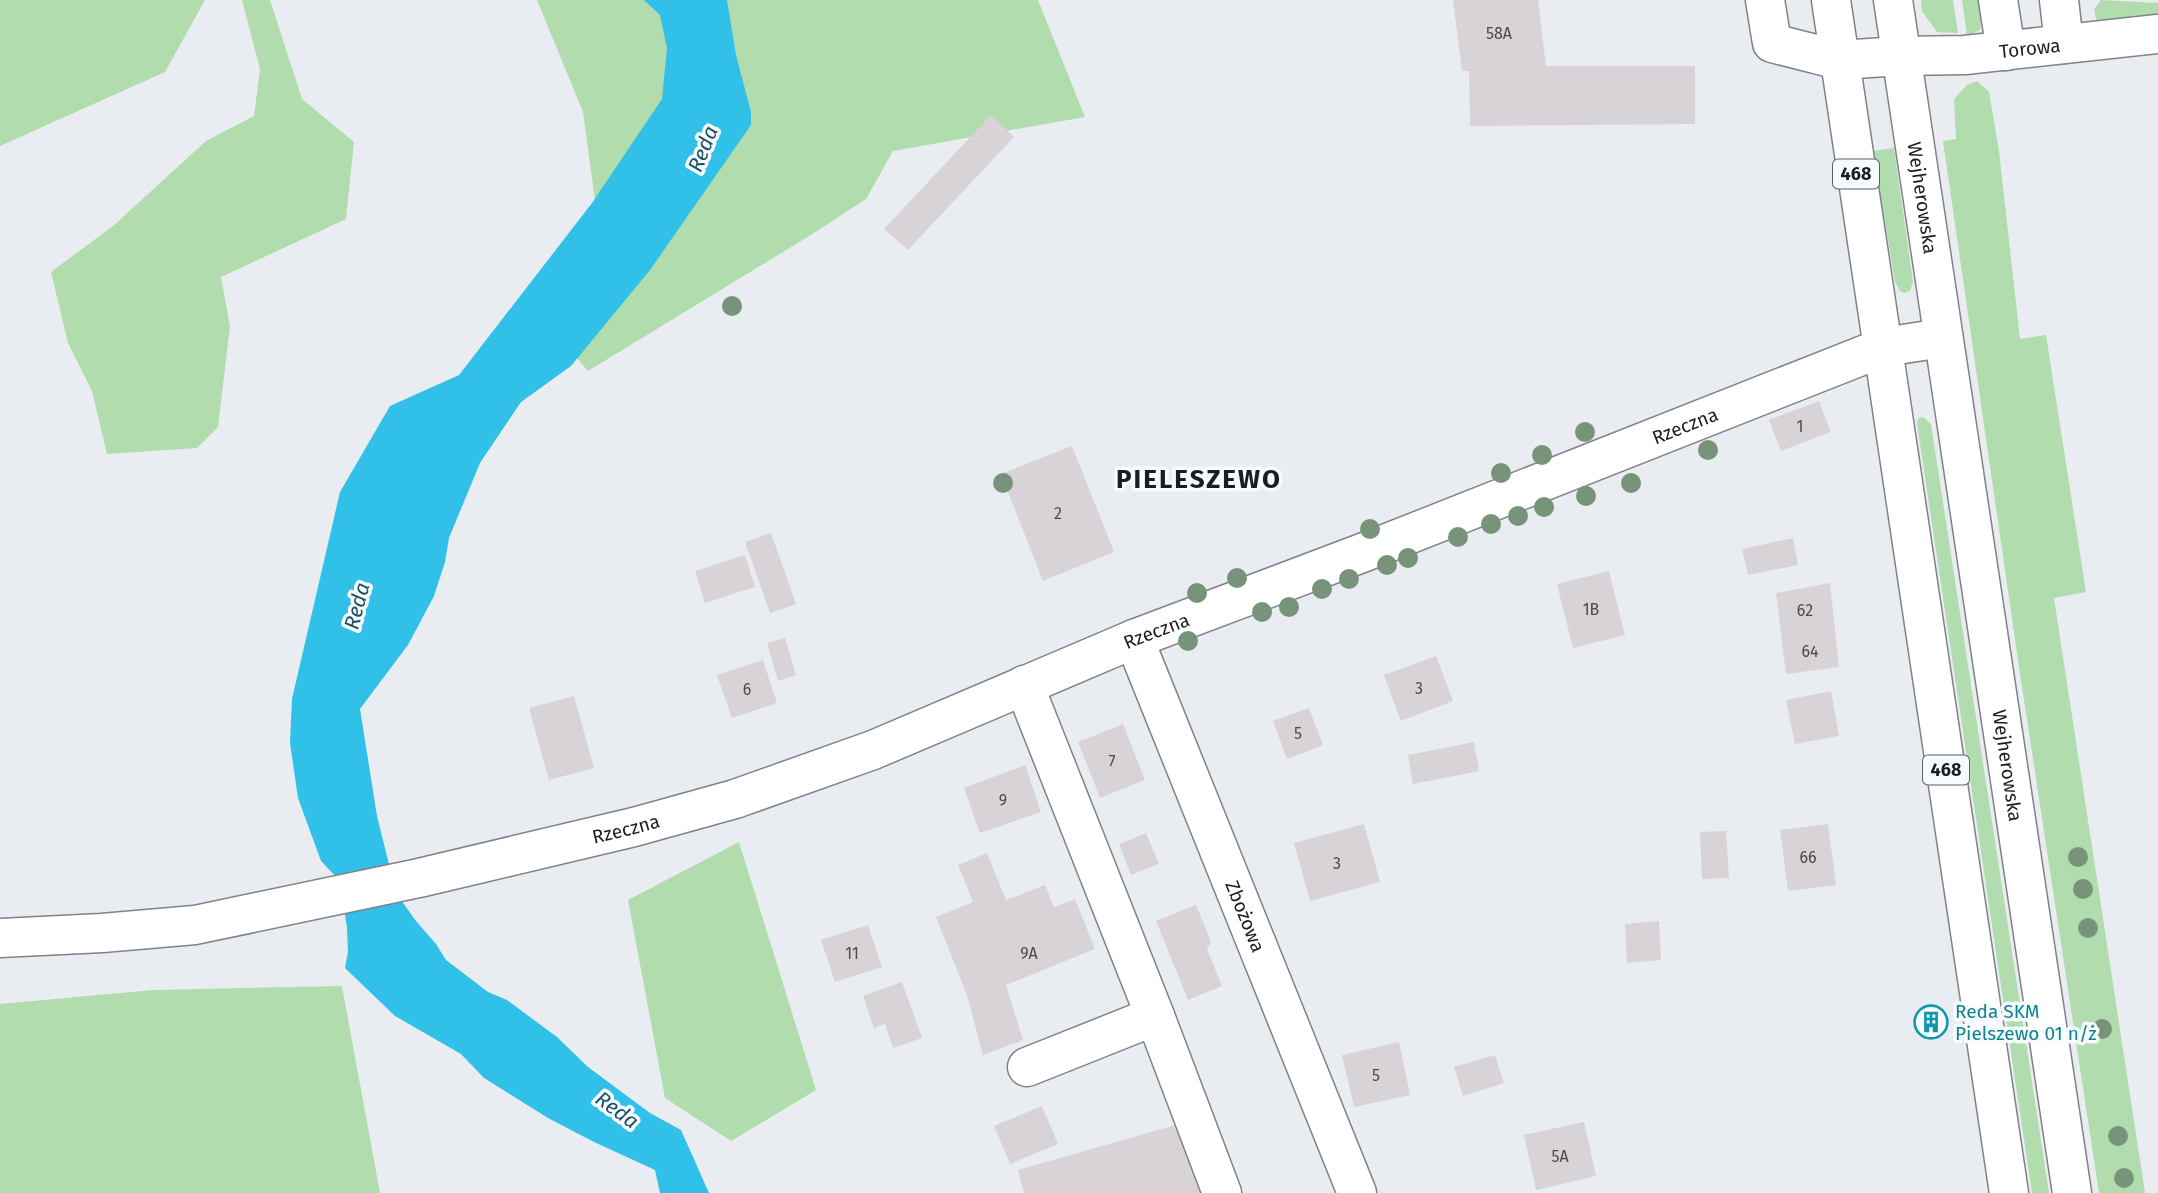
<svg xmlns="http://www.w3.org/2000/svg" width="2158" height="1193" font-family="'Fira Sans',sans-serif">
	<rect width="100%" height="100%" fill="#e9edf2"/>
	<path fill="#b1dcad" d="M0,0H205L165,72L0,146Z
		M242,0H270L302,99L354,142L346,219L221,277L230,326L218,427L197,448L107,454L92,391L68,343L51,272L113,226L206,141L254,116L260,69Z
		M537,0H1038L1085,117L893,151L866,199L814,233L588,371L559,337L599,230L583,112Z
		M1921,0H1953L1958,33L1937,32L1922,11Z
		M1962,0H1985L1980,30L1967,36Z
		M2101,0L2158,3V16L2103,23L2096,19L2094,9Z
		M1977,81L1989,92L1999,151L2020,339L2046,335L2086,592L2054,598L2145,1193H2099L2019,667L1943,141L1956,139L1954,99L1967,85Z
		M1894,148L1913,282L1910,291L1904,293L1900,291L1895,282L1873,151Z
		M1923,417L1931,424L2049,1193H2032L1919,437L1917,422L1919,418Z
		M739,842L816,1090L731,1141L665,1098L628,900Z
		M342,986L380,1193H0V1004L153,990Z"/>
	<path fill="#30c0e8" d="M644,0H727L736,55L751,112V125L650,270L571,366L521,402L480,463L449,538L445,562L434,596L408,645L360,709L377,816L396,893L416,921L436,944L446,960L488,992L507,1000L557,1037L588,1067L650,1113L681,1130L709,1193H660L655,1170L594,1142L548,1118L484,1078L461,1054L395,1016L345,968L348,952L347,928L340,881L321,861L298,798L290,743L292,699L340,492L390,406L459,375L592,203L662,99L667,48L660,15Z"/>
	<path fill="#d8d3d7" d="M1453,0H1538L1546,66H1695V124L1470,126L1469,71H1462Z
		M991,115L1014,137L908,250L884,229Z
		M1819,401L1831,432L1781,451L1769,420Z
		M1072,446L1114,552L1043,581L1001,474Z
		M771,533L796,604L770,613L745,542Z
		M1793,538L1798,565L1748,575L1742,549Z
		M745,555L755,587L705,603L695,571Z
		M1609,571L1625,635L1573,648L1557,584Z
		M1830,583L1839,667L1786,674L1776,593Z
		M785,638L796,675L778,681L767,643Z
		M1436,656L1453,701L1401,721L1384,675Z
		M763,660L777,703L732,718L717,675Z
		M1831,691L1839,736L1795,744L1786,700Z
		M574,696L594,768L549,780L529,708Z
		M1309,708L1323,745L1287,759L1273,721Z
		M1123,724L1145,780L1100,798L1078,742Z
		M1474,742L1479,771L1413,784L1408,755Z
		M1025,765L1041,812L980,833L964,788Z
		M1364,824L1380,882L1310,901L1294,843Z
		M1828,824L1836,885L1788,891L1780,830Z
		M1726,831L1729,878L1702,879L1700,832Z
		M1146,833L1159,864L1131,875L1119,844Z
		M987,853L1006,900L1045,885L1054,907L1075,899L1095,949L1006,985L1023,1040L983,1055L967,995L936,917L973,902L958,865Z
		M1196,905L1211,942L1207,949L1222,986L1188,1000L1156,921Z
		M1659,921L1661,960L1627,963L1625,924Z
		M868,925L882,967L835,982L821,940Z
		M902,982L922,1038L893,1048L885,1024L874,1028L863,996Z
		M1935,1010L1938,1034L1928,1035L1925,1011Z
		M1399,1042L1410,1095L1354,1107L1342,1055Z
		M1495,1055L1504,1083L1463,1096L1454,1067Z
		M1042,1106L1058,1144L1010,1164L994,1126Z
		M1186,1122L1206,1193H1024L1018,1170Z
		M1584,1122L1596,1176L1536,1190L1524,1135Z"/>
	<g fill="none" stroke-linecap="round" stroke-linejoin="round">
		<defs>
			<g id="minor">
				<path id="s1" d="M1765,0L1772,43L1839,60L1901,56L1965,55L2158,34"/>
				<path d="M1998,0L2006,51"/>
				<path d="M2059,0L2064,44"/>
				<path id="s2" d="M1134,639L1357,1193"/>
				<path d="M1024,685L1155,1016L1222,1193"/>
				<path id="s3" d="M0,938L102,933L195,925L419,878L634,827L735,799L873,750L1134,639L1362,553L1884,347L1942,338"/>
				<path d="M1027,1067L1155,1016"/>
			</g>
			<g id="major">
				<path d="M1831,0L2009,1193"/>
				<path id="s4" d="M1893,0L2072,1193"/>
			</g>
		</defs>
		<use href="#minor" stroke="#7f8288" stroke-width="41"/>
		<use href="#major" stroke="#7f8288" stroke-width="41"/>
		<use href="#minor" stroke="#fff" stroke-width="38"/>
		<use href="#major" stroke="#fff" stroke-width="38"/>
	</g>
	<g fill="#77937a">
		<circle cx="732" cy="306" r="10"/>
		<circle cx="1585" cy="432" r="10"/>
		<circle cx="1708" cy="450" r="10"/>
		<circle cx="1542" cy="455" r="10"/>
		<circle cx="1501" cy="473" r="10"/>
		<circle cx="1003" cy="483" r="10"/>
		<circle cx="1631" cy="483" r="10"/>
		<circle cx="1586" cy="496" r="10"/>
		<circle cx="1544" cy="507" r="10"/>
		<circle cx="1518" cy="516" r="10"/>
		<circle cx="1491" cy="524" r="10"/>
		<circle cx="1370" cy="529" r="10"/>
		<circle cx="1458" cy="537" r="10"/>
		<circle cx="1408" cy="558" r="10"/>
		<circle cx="1387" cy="565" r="10"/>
		<circle cx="1237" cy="578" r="10"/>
		<circle cx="1349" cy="579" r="10"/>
		<circle cx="1322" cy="589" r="10"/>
		<circle cx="1197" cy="593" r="10"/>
		<circle cx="1289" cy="607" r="10"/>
		<circle cx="1262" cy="612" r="10"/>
		<circle cx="1188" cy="641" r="10"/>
		<circle cx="2078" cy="857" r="10"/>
		<circle cx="2083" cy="889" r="10"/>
		<circle cx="2088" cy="928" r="10"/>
		<circle cx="2102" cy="1029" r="10"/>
		<circle cx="2118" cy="1136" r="10"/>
		<circle cx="2124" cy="1178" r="10"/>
	</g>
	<defs>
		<symbol id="building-ring" viewBox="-11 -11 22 22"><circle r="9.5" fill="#f7faff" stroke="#0f9aa8" stroke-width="1.5"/><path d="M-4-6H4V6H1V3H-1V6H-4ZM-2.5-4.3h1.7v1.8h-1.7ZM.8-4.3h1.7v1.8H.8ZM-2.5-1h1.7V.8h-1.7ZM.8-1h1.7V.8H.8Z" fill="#0f9aa8"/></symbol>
	</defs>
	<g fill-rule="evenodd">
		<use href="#building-ring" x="1912" y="1003" width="38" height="38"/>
	</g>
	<g text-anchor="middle" stroke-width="7" stroke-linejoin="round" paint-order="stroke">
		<g font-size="16" fill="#4b4a4d">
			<text x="1499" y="39">58A</text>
			<text x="1800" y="432">1</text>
			<text x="1058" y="519">2</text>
			<text x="1591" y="615">1B</text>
			<text x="1805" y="616">62</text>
			<text x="1810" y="657">64</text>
			<text x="1419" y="694">3</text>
			<text x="747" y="695">6</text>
			<text x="1298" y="739">5</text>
			<text x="1112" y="767">7</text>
			<text x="1003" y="806">9</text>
			<text x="1808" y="863">66</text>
			<text x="1337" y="869">3</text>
			<text x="852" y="959">11</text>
			<text x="1029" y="959">9A</text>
			<text x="1376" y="1081">5</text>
			<text x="1560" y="1162">5A</text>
		</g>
		<g fill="#f7faff" stroke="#5e5f62" stroke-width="2">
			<rect x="1833" y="159.5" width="46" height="29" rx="5"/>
			<rect x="1923" y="755.5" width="46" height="29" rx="5"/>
		</g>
		<g font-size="18" font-weight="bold" fill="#1c1d1f">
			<text x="1856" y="180">468</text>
			<text x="1946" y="776">468</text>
		</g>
		<g font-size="19" fill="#1c1d1f" stroke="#f7faff">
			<text dy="7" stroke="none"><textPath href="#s1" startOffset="304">Torowa</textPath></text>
			<text dy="7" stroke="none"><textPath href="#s4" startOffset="200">Wejherowska</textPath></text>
			<text dy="7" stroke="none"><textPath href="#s3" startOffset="1771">Rzeczna</textPath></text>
			<text dy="7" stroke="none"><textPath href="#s3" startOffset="1204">Rzeczna</textPath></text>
			<text dy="7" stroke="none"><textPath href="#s4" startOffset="774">Wejherowska</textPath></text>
			<text dy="7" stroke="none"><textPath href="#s3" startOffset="637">Rzeczna</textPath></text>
			<text dy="7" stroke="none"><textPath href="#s2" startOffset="299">Zbożowa</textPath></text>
		</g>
		<g font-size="19" fill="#0d838f" stroke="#f7faff" text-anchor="start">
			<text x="1955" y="1018">Reda SKM<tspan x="1955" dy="22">Pielszewo 01 n/ż</tspan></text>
		</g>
		<g font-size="21" font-style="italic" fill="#1a5263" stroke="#f7faff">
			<text transform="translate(703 149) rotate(-68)" y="7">Reda</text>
			<text transform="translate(357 606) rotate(-75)" y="7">Reda</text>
			<text transform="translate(617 1110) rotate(36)" y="7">Reda</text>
		</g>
		<g font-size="26" font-weight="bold" letter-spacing="2" fill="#1c1d1f" stroke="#f7faff">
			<text x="1199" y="488">PIELESZEWO</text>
		</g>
	</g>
</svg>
